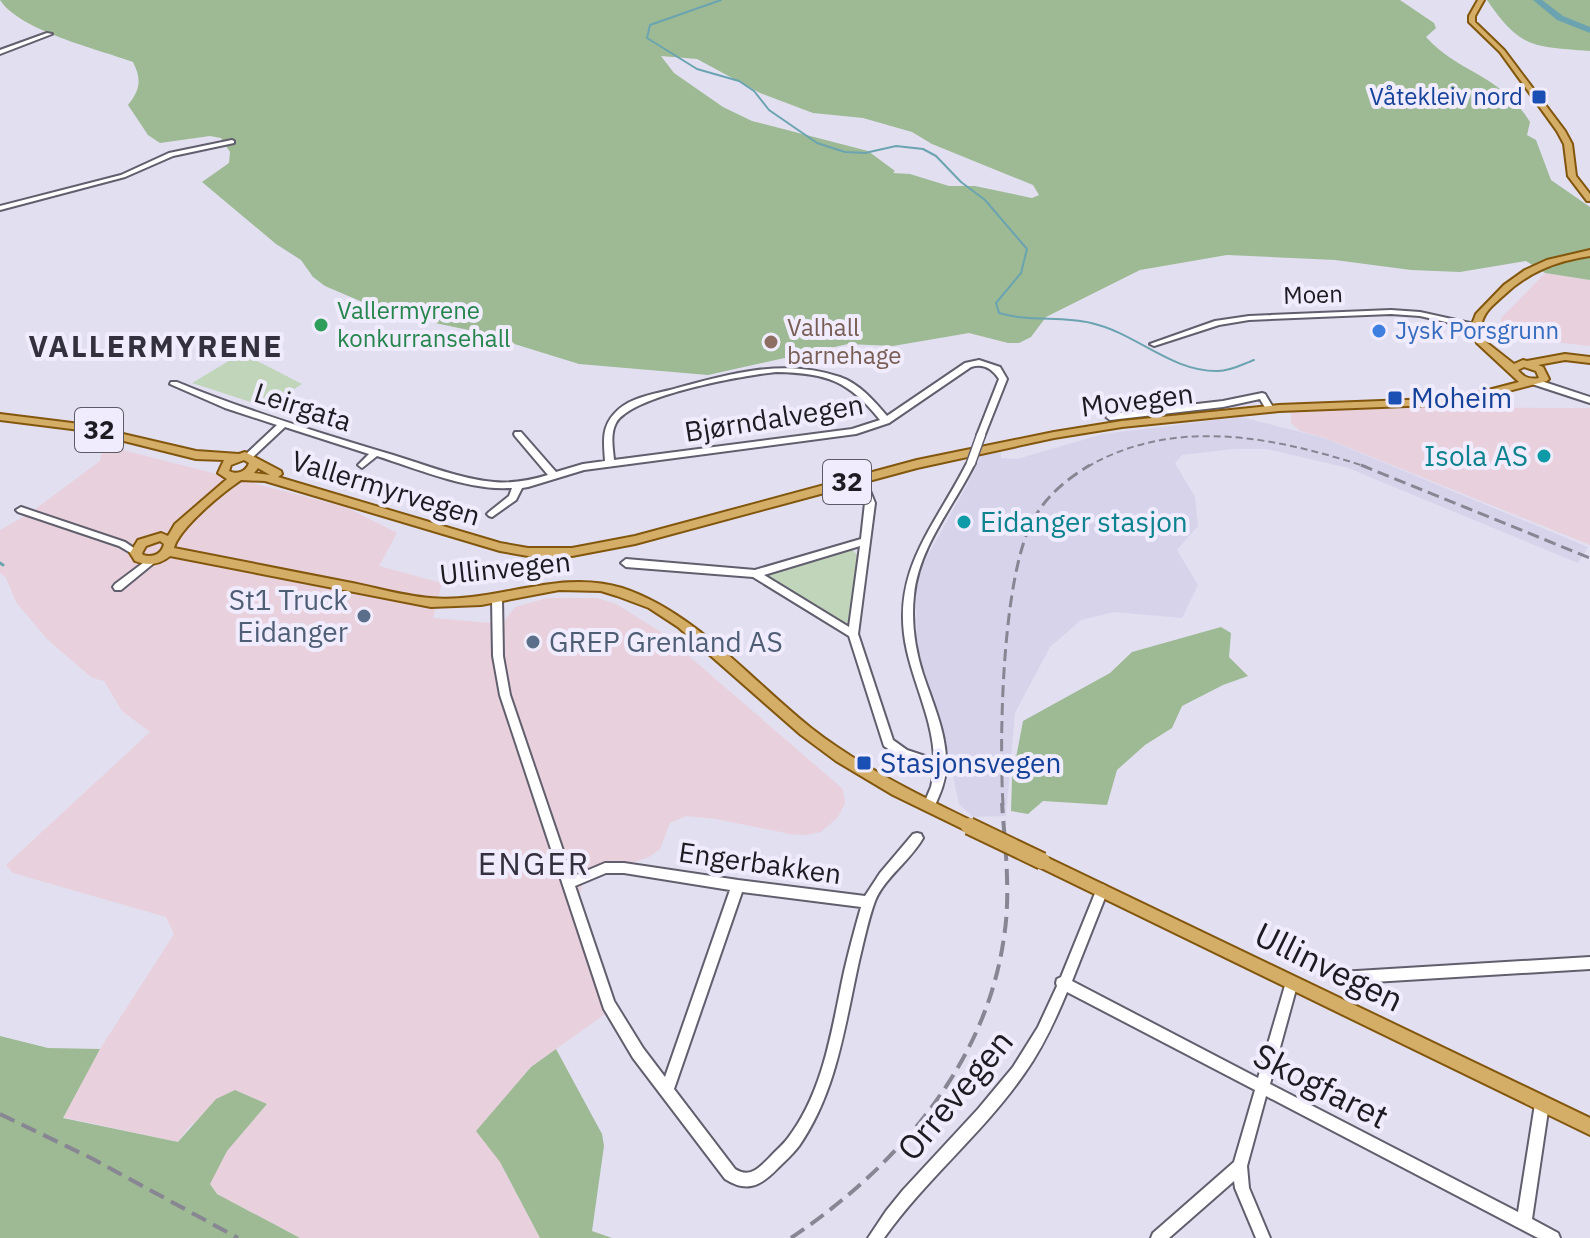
<svg xmlns="http://www.w3.org/2000/svg" width="1590" height="1238" font-family="'IBM Plex Sans',sans-serif">
	<rect width="100%" height="100%" fill="#e2dff1"/>
	<path fill="#d7d3eb" d="M1241,417L1324,438L1588,547L1578,563L1348,468L1267,449H1234L1182,455L1175,463L1195,497L1198,526L1177,550L1198,585L1182,618L1114,612L1081,620L1050,647L1015,713L1006,816L973,817L959,804L946,744L917,646L916,586L923,564L967,485L979,460L977,457L1001,452V458L1017,459L1103,434Z"/>
	<path fill="#e8d1dc" d="M1545,273L1590,280V346L1502,336L1501,318Z
		M1371,407L1590,408V545L1325,438L1300,431L1291,423V412Z
		M103,445L346,507L397,533L379,566L442,583L433,618L502,624L515,607L547,598H597L616,604L661,632L843,789L845,803L838,817L821,832L805,835L790,834L716,819L686,816L670,823L660,849L649,857L588,879L582,885L579,898L615,1007L531,1067L477,1131L500,1162L540,1238H300L217,1194L209,1184L227,1151L267,1104L235,1090L189,1127L178,1142L62,1117L100,1049L174,934L166,917L13,873L6,865L150,732L122,711L104,681L92,678L47,639L16,602L6,578L0,573V530L30,513L100,461Z"/>
	<path fill="#c1d5bb" d="M242,353L302,384L266,407L192,383Z
		M851,548L860,558L850,623L841,622L768,579L769,573Z"/>
	<path fill="#9dba94" fill-rule="evenodd" d="M0,0H1400L1434,23L1436,28L1426,37C1458,73 1502,75 1530,122L1527,135L1536,140L1551,180L1590,207V280L1545,273L1526,261L1460,272L1411,270L1335,260L1227,255L1140,270L1046,317L1031,337L1019,343H1008L969,333L893,346L848,344L708,375L579,364L473,331L388,313L325,286L313,277L301,260L276,244L202,182L229,163L230,152L221,138L210,136L160,143L148,135L128,105C140,90 142,80 133,62C98,49 20,31 0,0ZM661,56L697,59L760,93L813,113L863,118L912,132L932,144L1033,185L1039,195L1032,198L975,186H949L910,174L893,173L895,171L868,151L752,121L723,107L674,73Z
		M1487,0H1590V51C1534,46 1521,50 1487,0Z
		M1221,627L1231,633L1229,657L1248,676L1223,685L1182,706L1172,728L1145,745L1117,770L1107,805L1043,801L1028,814L1011,811L1012,779L1023,721L1110,673L1132,652Z
		M0,1036L48,1048L100,1049L63,1118L178,1142L216,1099L235,1090L267,1104L227,1151L210,1184L217,1194L300,1238H0Z
		M556,1049L602,1134L604,1146L592,1231L612,1238H540L500,1162L476,1131L531,1067Z"/>
	<g fill="none" stroke-linecap="round" stroke-linejoin="round">
		<path stroke="#6ba4b0" stroke-width="2" d="M721,0L650,25L647,38L697,69L739,81L754,91L769,110L817,143L845,152L865,153L896,146L923,149L936,156L961,182L985,200L1027,249L1021,273L996,303L999,313C1029,322 1061,316 1091,323C1136,333 1171,372 1218,371C1231,371 1243,364 1254,360"/>
		<path stroke="#6ba4b0" stroke-width="3" d="M0,563L3,565"/>
		<path fill="#6ba4b0" fill-rule="evenodd" d="M1533,0H1542L1563,16L1590,27V33L1557,20Z"/>
		<defs>
			<path id="minor" d="M47,33L52,34L0,54V50Z
				M232,140L234,141V143L173,156L125,177L0,210V206L121,175L169,153Z
				M1391,310L1420,312L1479,325L1480,327L1476,329L1420,316L1391,314L1249,320L1219,325L1154,346L1150,344L1215,321L1249,316Z
				M979,360L1000,367L1007,379L984,437L981,438L977,435L999,379C992,368 983,363 971,367L889,423L856,434L584,470L528,487L522,488L516,500L492,517L489,516L487,514L489,512L509,496L512,488C469,491 418,469 377,456L362,468L358,465L369,454L285,427L252,458H246L245,456L246,454L277,425L225,408L170,384L171,382H177C247,411 320,433 393,455C426,465 460,479 494,482C513,484 531,480 548,475L515,436L514,434L515,432H521L556,472L583,464L605,461C604,444 601,428 614,414C628,398 650,395 670,390C726,375 782,357 840,377C860,384 874,401 887,416L965,363ZM777,372C827,373 849,381 880,420L852,429L614,460C613,448 610,434 616,423C632,395 745,375 777,372Z
				M1535,379L1590,397V403L1532,384V380Z
				M1262,393L1265,394L1274,409L1273,411H1267L1260,399L1223,407L1110,420L1106,417L1110,414L1223,401Z
				M971,460L975,463C954,506 919,546 914,595C911,622 915,649 923,674C933,704 948,736 946,769C945,784 939,796 933,810L929,811L925,810L923,806L931,787L935,768L900,757L884,746L849,636L753,577L626,567L621,563L626,559L755,570L861,539L865,503L860,488L862,486H868L875,503L858,634L893,740L907,750L934,759C933,721 915,687 907,651C889,572 934,528 967,463ZM860,546L849,627L764,575Z
				M21,507L125,542L141,553L136,556L119,546L18,512L16,510Z
				M151,557L154,559L156,561L154,563L121,590H115L113,587L115,584Z
				M497,595L502,599L503,656L510,695L572,877L605,863H624L738,880L865,896L880,873L913,834L917,833L921,834L923,838C910,861 885,877 875,901C868,920 864,941 859,961C845,1024 837,1091 799,1146C793,1154 785,1161 778,1168C761,1186 747,1193 725,1179L633,1058L604,1009L500,695L493,656L492,599ZM606,873H624L730,890L665,1077L643,1048L614,1001L575,886ZM742,892L861,907C855,928 849,950 844,972C832,1028 824,1091 788,1138C783,1145 776,1150 771,1156C760,1167 750,1179 735,1169L674,1089Z
				M1102,884L1106,886L1108,890L1072,981L1258,1078L1286,982L1288,978L1292,976L1296,978L1298,982L1270,1084L1518,1212L1535,1104L1537,1099L1542,1097L1547,1099L1549,1104L1532,1219L1558,1233L1560,1238H1538L1266,1096L1247,1166L1249,1188L1270,1238H1256L1235,1188L1234,1181L1169,1238H1151L1153,1233L1234,1162L1255,1090L1067,992C1055,1021 1042,1049 1024,1074C983,1133 926,1179 884,1238H868L886,1211L903,1190L978,1109L1013,1067L1038,1027L1057,986L1056,983L1057,979L1061,977L1098,886Z
				M1590,957V969L1340,984L1336,982L1334,978L1336,974L1340,972Z"/>
			<path id="major" d="M1478,0H1484L1475,16V22L1504,50L1565,131L1572,144L1576,176L1590,194V201H1587L1568,176L1564,144L1557,131L1500,52L1469,22V16Z
				M1590,250V256C1556,261 1528,272 1503,296C1492,306 1483,312 1481,327L1486,342L1514,364L1523,360L1527,361L1565,354L1590,357V363L1565,360L1538,365L1543,367L1549,379L1547,381L1458,404L1279,411L1122,427L1054,438L917,468L635,544L572,556H528L500,551L265,481L241,480C223,492 179,528 174,548C232,559 289,571 347,582C374,587 403,596 430,598C495,604 558,568 622,588C695,612 752,681 811,728C861,767 917,794 974,822L976,826L974,830L969,832L893,795L836,761L801,735L678,627L649,608L617,596L601,591L559,590L481,605L431,607L170,556C159,565 148,566 135,561L130,553L138,540L161,533L168,536L175,524L227,479L218,473L224,460L196,459L80,430L0,420V414L80,424L196,451L239,454L245,452L281,471L282,474L278,477L500,543L528,548H572L635,536L917,460L1054,432L1122,421L1279,405L1458,398L1519,382L1477,343L1471,327L1476,314L1504,285L1525,270L1547,260ZM1524,367L1536,371L1539,378C1530,380 1523,377 1518,370ZM244,460L249,463C246,472 237,475 229,471L231,465ZM258,468L270,475L254,473ZM160,541L164,544C162,554 153,558 143,555L142,553L146,546Z
				M1042,855L1590,1118V1135L1037,866L1035,861L1037,856Z"/>
		</defs>
		<use href="#minor" stroke="#615e6d" stroke-width="4"/>
		<use href="#major" stroke="#82570d" stroke-width="4"/>
		<use href="#minor" fill="#fff" fill-rule="evenodd"/>
		<use href="#major" fill="#d4ad67" fill-rule="evenodd"/>
		<path stroke="#888693" stroke-width="2" stroke-dasharray="7 4" stroke-linecap="butt" d="M1087,467C1175,416 1275,437 1367,467"/>
		<path stroke="#888693" stroke-width="3" stroke-dasharray="12 6" stroke-linecap="butt" d="M1361,465L1590,558
			M1003,805C999,737 1002,577 1033,520C1046,496 1067,479 1090,465"/>
		<path stroke="#888693" stroke-width="4" stroke-dasharray="16 8" stroke-linecap="butt" d="M0,1114L93,1159L238,1238
			M791,1238C895,1168 986,1066 1004,937C1011,893 1005,847 1002,803"/>
		<defs>
			<path id="minor-bridge" d="M971,463L981,435"/>
			<path id="major-bridge" d="M969,826L1042,861"/>
		</defs>
		<use href="#minor-bridge" stroke="#615e6d" stroke-width="11" stroke-linecap="butt"/>
		<use href="#major-bridge" stroke="#82570d" stroke-width="20" stroke-linecap="butt"/>
		<use href="#minor-bridge" stroke="#fff" stroke-width="8"/>
		<use href="#major-bridge" stroke="#d4ad67" stroke-width="16"/>
	</g>
	<g fill="#1a4fb4" stroke="#f0ecfe" stroke-width="3">
		<rect x="1531" y="89" width="16" height="16" rx="4"/>
		<rect x="1387" y="390" width="16" height="16" rx="4"/>
		<rect x="856" y="755" width="16" height="16" rx="4"/>
	</g>
	<circle fill="#2e9e5b" stroke="#f0ecfe" stroke-width="3" cx="321" cy="325" r="8"/>
	<circle fill="#3f7fe0" stroke="#f0ecfe" stroke-width="3" cx="1379" cy="331" r="8"/>
	<circle fill="#8d6e63" stroke="#f0ecfe" stroke-width="3" cx="771" cy="342" r="8"/>
	<g fill="#0f9aa8" stroke="#f0ecfe" stroke-width="3">
		<circle cx="1544" cy="456" r="8"/>
		<circle cx="964" cy="522" r="8"/>
	</g>
	<g fill="#5c6f8a" stroke="#f0ecfe" stroke-width="3">
		<circle cx="364" cy="616" r="8"/>
		<circle cx="533" cy="642" r="8"/>
	</g>
	<g text-anchor="middle" stroke-width="8" stroke-linejoin="round" paint-order="stroke">
		<g font-size="24" fill="#164399" stroke="#f0ecfe" text-anchor="end">
			<text x="1523" y="105">Våtekleiv nord</text>
		</g>
		<g font-size="24" fill="#1d1c22" stroke="#f0ecfe">
			<text transform="translate(1313 295) rotate(-2)" y="8">Moen</text>
		</g>
		<g font-size="24" fill="#27864d" stroke="#f0ecfe" text-anchor="start">
			<text x="337" y="319">Vallermyrene<tspan x="337" dy="28">konkurransehall</tspan></text>
		</g>
		<g font-size="24" fill="#785e54" stroke="#f0ecfe" text-anchor="start">
			<text x="787" y="336">Valhall<tspan x="787" dy="28">barnehage</tspan></text>
		</g>
		<g font-size="24" fill="#366cbe" stroke="#f0ecfe" text-anchor="start">
			<text x="1395" y="339">Jysk Porsgrunn</text>
		</g>
		<g fill="#f0ecfe" stroke="#5c5a64" stroke-width="2">
			<rect x="75" y="408" width="48" height="44" rx="6"/>
			<rect x="823" y="460" width="48" height="44" rx="6"/>
		</g>
		<g font-size="26" font-weight="bold" fill="#1d1c22">
			<text x="99" y="439">32</text>
			<text x="847" y="491">32</text>
		</g>
		<g font-size="28" fill="#164399" stroke="#f0ecfe" text-anchor="start">
			<text x="1411" y="408">Moheim</text>
			<text x="880" y="773">Stasjonsvegen</text>
		</g>
		<g font-size="28" fill="#1d1c22" stroke="#f0ecfe">
			<text transform="translate(1137 400) rotate(-7)" y="10">Movegen</text>
			<text transform="translate(303 407) rotate(18)" y="10">Leirgata</text>
			<text transform="translate(774 418) rotate(-9)" y="10">Bjørndalvegen</text>
			<text transform="translate(386 488) rotate(17)" y="10">Vallermyrvegen</text>
			<text transform="translate(505 568) rotate(-6)" y="10">Ullinvegen</text>
			<text transform="translate(760 863) rotate(8)" y="10">Engerbakken</text>
		</g>
		<g font-size="28" fill="#0d838f" stroke="#f0ecfe" text-anchor="end">
			<text x="1528" y="466">Isola AS</text>
			<text x="980" y="532" text-anchor="start">Eidanger stasjon</text>
		</g>
		<g font-size="28" fill="#4e5e75" stroke="#f0ecfe" text-anchor="end">
			<text x="348" y="610">St1 Truck<tspan x="348" dy="32">Eidanger</tspan></text>
			<text x="549" y="652" text-anchor="start">GREP Grenland AS</text>
		</g>
		<g font-size="30" font-weight="bold" letter-spacing="2" fill="#34313e" stroke="#f0ecfe">
			<text x="156" y="357">VALLERMYRENE</text>
		</g>
		<g font-size="32" letter-spacing="2" fill="#34313e" stroke="#f0ecfe">
			<text x="534" y="875">ENGER</text>
		</g>
		<g font-size="34" fill="#1d1c22" stroke="#f0ecfe">
			<text transform="translate(1329 967) rotate(26)" y="12">Ullinvegen</text>
			<text transform="translate(1321 1086) rotate(27)" y="12">Skogfaret</text>
			<text transform="translate(955 1095) rotate(-50)" y="12">Orrevegen</text>
		</g>
	</g>
</svg>
